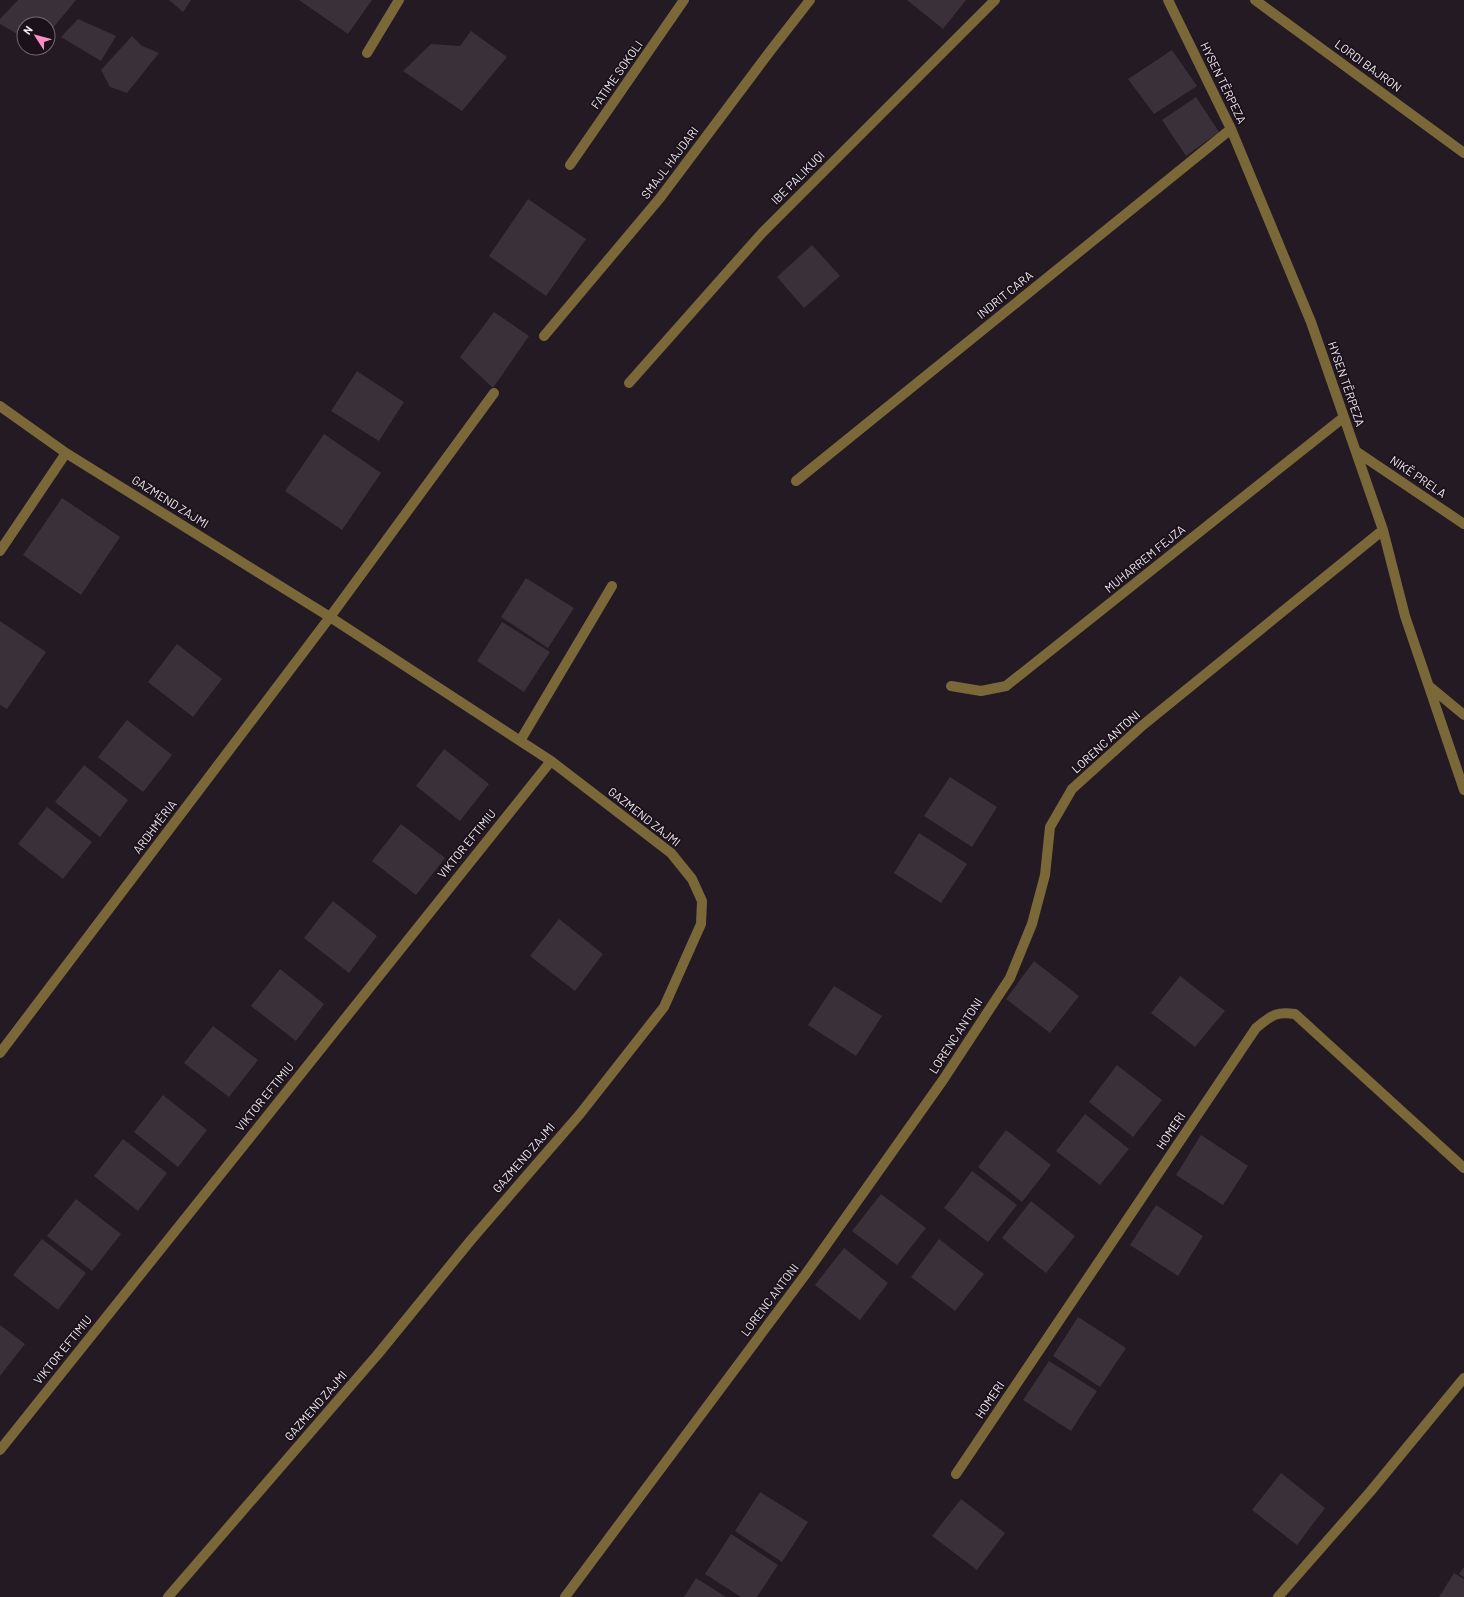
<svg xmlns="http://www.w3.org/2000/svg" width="1464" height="1597" font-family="Barlow,sans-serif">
	<rect width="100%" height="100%" fill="#231a23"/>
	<path fill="#3a303a" d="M18,0H76L48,34V24H24V38L0,24V19Z
		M169,0H191L183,12Z
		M299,0H372L348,34Z
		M907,0H966L943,29Z
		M78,19L116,36L101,61L61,37Z
		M471,31L507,57L462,111L403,71L431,44L460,46Z
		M132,36L142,46L159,53L127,93L110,87L101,70Z
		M1172,50L1197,86L1154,114L1128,79Z
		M1196,97L1219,132L1186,156L1162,120Z
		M528,199L586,239L546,296L489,256Z
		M812,245L840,276L804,308L777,277Z
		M494,312L529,336L493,388L460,357Z
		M357,371L404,402L379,441L331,411Z
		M324,434L381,473L342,530L285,491Z
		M62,498L120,537L81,595L23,555Z
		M526,578L574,608L548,648L501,617Z
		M0,621L46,652L7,709L0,705Z
		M502,622L550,652L524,692L477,661Z
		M177,644L222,679L193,717L148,682Z
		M127,720L172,755L143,792L98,757Z
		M444,749L489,784L460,821L416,786Z
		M84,765L128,800L100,837L55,802Z
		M950,777L997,807L972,847L924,816Z
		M47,807L92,842L63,879L18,844Z
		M401,824L445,858L416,895L372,861Z
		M919,833L967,864L941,903L894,873Z
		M333,901L377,936L349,973L304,938Z
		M559,919L603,954L575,991L530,956Z
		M1034,961L1079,996L1050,1033L1006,999Z
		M280,969L324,1004L296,1041L251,1006Z
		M1180,976L1225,1011L1195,1047L1151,1013Z
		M834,986L882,1016L856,1056L808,1025Z
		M213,1026L258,1060L229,1097L184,1063Z
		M1117,1065L1162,1100L1133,1137L1089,1102Z
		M163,1095L207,1130L178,1167L134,1132Z
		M1085,1114L1129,1149L1100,1185L1056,1151Z
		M1006,1130L1051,1165L1022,1202L978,1167Z
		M1201,1135L1248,1166L1223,1205L1176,1175Z
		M123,1139L167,1173L138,1211L94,1176Z
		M972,1171L1017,1205L988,1242L944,1208Z
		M881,1194L926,1228L897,1265L852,1231Z
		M76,1199L121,1234L92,1271L47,1236Z
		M1031,1201L1075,1236L1046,1273L1002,1238Z
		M1156,1205L1203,1236L1178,1276L1130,1245Z
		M42,1239L86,1273L58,1310L13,1275Z
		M939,1239L984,1274L955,1311L911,1277Z
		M844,1248L888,1283L860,1320L815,1285Z
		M1078,1317L1126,1348L1100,1387L1053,1356Z
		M0,1325L25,1344L0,1376Z
		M1049,1361L1097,1391L1071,1431L1023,1400Z
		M1281,1473L1325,1508L1297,1545L1252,1510Z
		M760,1492L808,1522L782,1562L735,1531Z
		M961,1499L1005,1533L977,1570L932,1536Z
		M731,1534L778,1565L757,1597H741L705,1574Z
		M1464,1567V1577L1459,1574Z
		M1454,1573L1464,1579V1597H1439Z
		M696,1578L726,1597H684Z"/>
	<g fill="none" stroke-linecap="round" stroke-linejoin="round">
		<path stroke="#7a6839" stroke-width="10" d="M1168,0L1231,129L1311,322L1383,530L1405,616L1464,790
			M1255,0L1464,153
			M367,53L399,0
			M570,165L684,0
			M544,336L660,198L771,50L810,0
			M629,383L762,233L995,0
			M0,406L66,453L330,617L551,761L671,853L692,879L702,901L701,924L664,1007L580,1114L471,1240L378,1354L168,1597
			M1357,452L1464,524
			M796,481L1231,129
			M0,551L66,453
			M951,686L981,691L1006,686L1344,417
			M1429,686L1464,715
			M520,741L612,586
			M0,1053L330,617L494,393
			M0,1450L551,761
			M956,1474L1256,1028C1271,1016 1275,1011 1295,1014L1464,1168
			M565,1597L805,1275L943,1080L1010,978L1032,924L1045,875L1050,827L1072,789L1143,725L1383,530
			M1278,1597L1370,1492L1464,1378"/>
	</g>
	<g text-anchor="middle" stroke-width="3.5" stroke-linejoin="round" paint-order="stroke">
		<g font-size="12" fill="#f3ecf2" stroke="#1a111a">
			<text transform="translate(1368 66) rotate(36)" y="4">LORDI BAJRON</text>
			<text transform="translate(617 75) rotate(-55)" y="4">FATIME SOKOLI</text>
			<text transform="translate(1223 83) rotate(64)" y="4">HYSEN TËRPEZA</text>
			<text transform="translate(670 163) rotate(-53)" y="4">SMAJL HAJDARI</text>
			<text transform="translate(798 178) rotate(-45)" y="4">IBE PALIKUQI</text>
			<text transform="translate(1005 295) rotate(-39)" y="4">INDRIT CARA</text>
			<text transform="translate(1346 384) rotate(71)" y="4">HYSEN TËRPEZA</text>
			<text transform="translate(1418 477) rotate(34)" y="4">NIKË PRELA</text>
			<text transform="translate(170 502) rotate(32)" y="4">GAZMEND ZAJMI</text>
			<text transform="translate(1145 559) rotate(-39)" y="4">MUHARREM FEJZA</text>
			<text transform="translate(1106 742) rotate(-42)" y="4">LORENC ANTONI</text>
			<text transform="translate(644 817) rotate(38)" y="4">GAZMEND ZAJMI</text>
			<text transform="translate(155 827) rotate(-53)" y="4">ARDHMËRIA</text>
			<text transform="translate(467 844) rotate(-51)" y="4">VIKTOR EFTIMIU</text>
			<text transform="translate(956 1036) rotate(-57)" y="4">LORENC ANTONI</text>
			<text transform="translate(265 1097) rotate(-51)" y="4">VIKTOR EFTIMIU</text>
			<text transform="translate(1171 1131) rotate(-56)" y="4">HOMERI</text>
			<text transform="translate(524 1158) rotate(-49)" y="4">GAZMEND ZAJMI</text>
			<text transform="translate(770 1300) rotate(-53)" y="4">LORENC ANTONI</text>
			<text transform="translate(63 1350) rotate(-51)" y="4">VIKTOR EFTIMIU</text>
			<text transform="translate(990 1400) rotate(-56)" y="4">HOMERI</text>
			<text transform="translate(316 1406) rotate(-49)" y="4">GAZMEND ZAJMI</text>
		</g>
	</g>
	<g transform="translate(36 36) rotate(306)"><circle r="19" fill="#1a111a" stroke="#716970"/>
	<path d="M0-3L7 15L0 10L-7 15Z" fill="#fa8fc6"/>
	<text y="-6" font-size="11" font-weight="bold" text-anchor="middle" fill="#f3ecf2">N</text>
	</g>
</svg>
